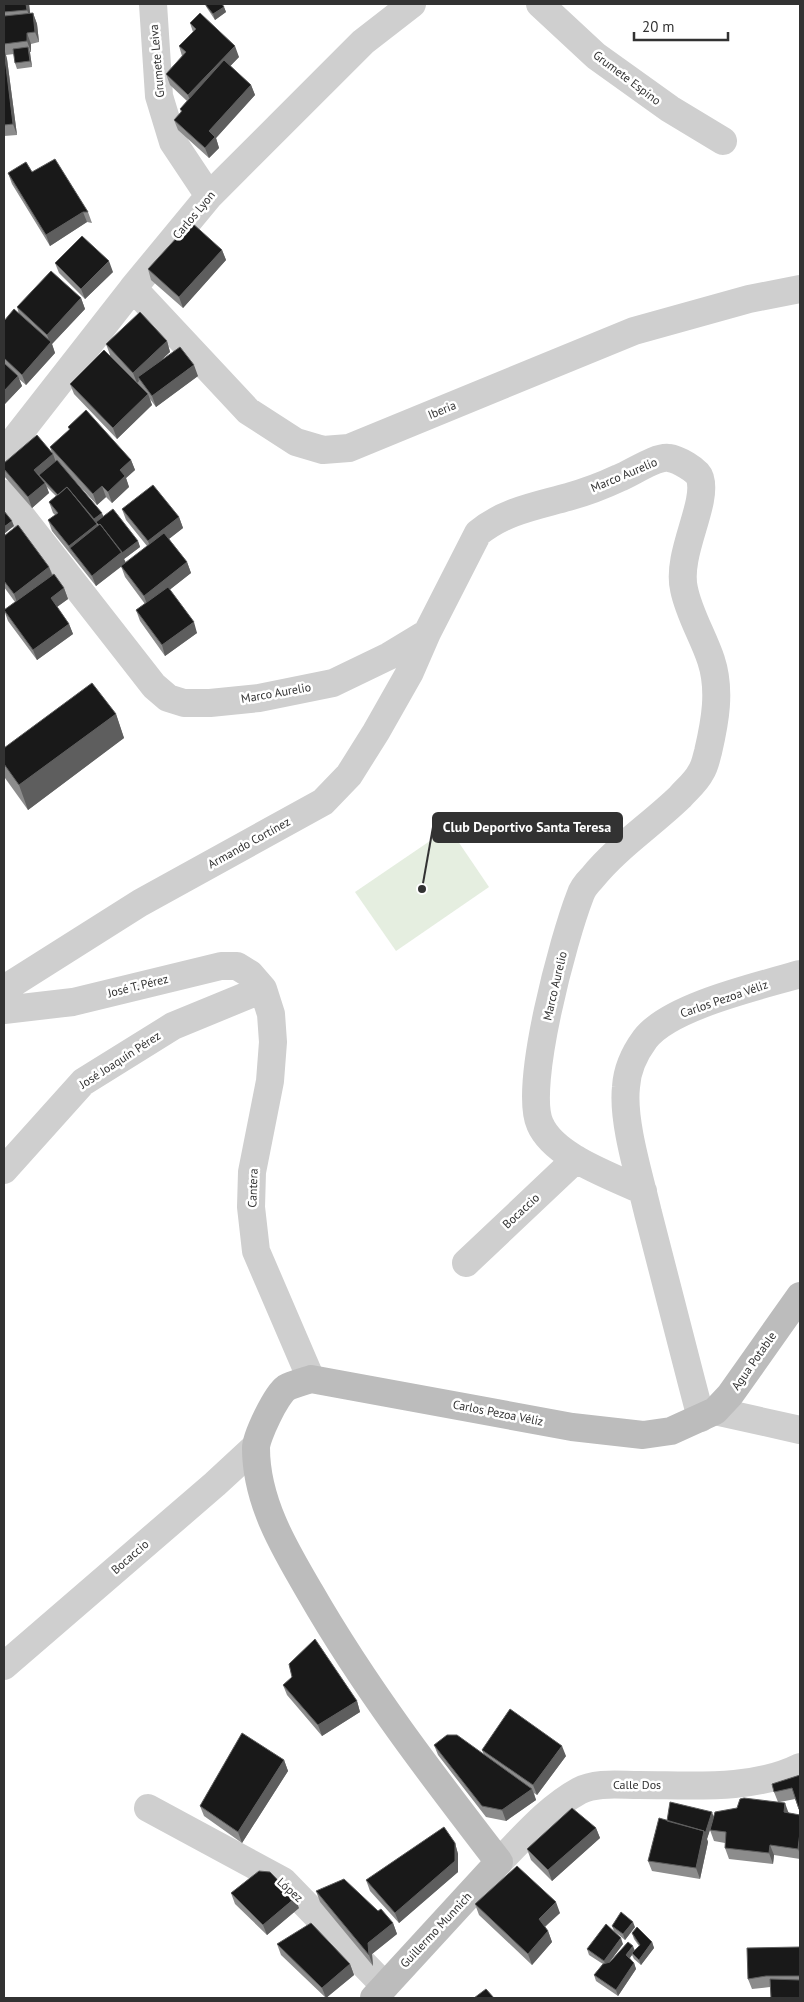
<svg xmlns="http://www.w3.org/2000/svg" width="804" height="2002" font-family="'PT Sans',sans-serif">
	<rect width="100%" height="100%" fill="#fff"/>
	<path fill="#e5eee0" d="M449,828L489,887L396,951L355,892Z"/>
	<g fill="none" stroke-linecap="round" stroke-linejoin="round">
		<path stroke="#cfcfcf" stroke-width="28" d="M153,4L159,96L173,142L209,196
			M540,4L596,56L670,109L723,141
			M133,288L248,411L296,442L323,450L349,448L634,331L749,299L800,289
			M4,453L133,288L209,196L363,42L412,4
			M4,494L154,686L168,698L184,703H210L259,698L333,683L389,656L427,633
			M4,989L140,903L323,802L349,775L376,732L410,672L427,633L478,533C505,511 536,506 568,497C586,492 602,486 619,478C632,473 656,456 669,458C677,459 698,470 700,478C708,504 676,554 684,589C689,614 703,636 711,660C721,690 715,722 708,752C706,759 705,766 701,772C696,782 687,789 680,797C651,825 617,847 592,878C587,883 582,889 580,896C564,937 523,1087 540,1124C554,1157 612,1176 643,1191
			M4,1010L73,1002L221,966H237L250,974L263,989L271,1014L273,1042L270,1081L252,1172L251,1207L256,1251L311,1379
			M4,1170L83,1082L173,1026L263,989
			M466,1263L576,1159
			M715,1411L800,1430
			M701,1418C683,1350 666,1282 648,1213C640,1178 622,1122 626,1087C627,1069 634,1054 645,1039C670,1006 760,986 800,974
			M4,1666L215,1484L255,1447
			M148,1808L283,1881L385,1986
			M499,1862C523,1838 548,1808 579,1791C596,1782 619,1785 639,1785C691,1785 752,1791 800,1767"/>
		<path stroke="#bcbcbc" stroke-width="28" d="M374,1998L499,1862C432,1775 365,1688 310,1592C284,1548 256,1501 256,1448C256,1437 276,1395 286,1388C293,1384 303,1382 311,1379L572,1427L643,1435L671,1431L715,1411L730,1395L800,1296"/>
	</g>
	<path fill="#8c8c8c" d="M4,4H29L30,13H33L37,24L39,42L31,44V52H30L32,67L17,69L15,63L14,54L6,55L7,59L17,135L4,136Z
		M205,4H222L224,7L226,12L215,20L207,8Z
		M190,23L239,57L230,66L251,85L255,95L216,138L219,148L209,158L178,130L174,120L181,113L180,109L187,101L170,85L166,74L182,56L179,46L193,32Z
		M32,172L88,212L92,223L87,222L50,246L12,184L8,173Z
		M222,250L226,260L183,308L151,280L148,269Z
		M55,263L113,272L85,299L59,273Z
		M81,298L85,309L52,344L55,353L26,385L19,379L22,386L4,405V321L19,314L17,307Z
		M167,341L170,352L162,359L198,376L156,407L150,399L152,405L117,439L74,394L70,384L110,355L106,344Z
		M68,427L131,460L135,470L126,478L129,487L112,503L106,497L97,505L74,480L103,517L138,541L140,547L124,559L126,563L147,546L126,520L122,509L179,517L183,528L169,539L187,562L191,573L169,590L197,633L165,656L140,621L136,610L145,604L125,577L121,566L96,586L52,531L48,520L55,515L53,513L49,502L56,496L47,487L49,493L32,508L4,476V463L52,453L50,447L69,430Z
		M4,536L49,567L53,575L64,588L68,599L57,607L69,624L73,634L37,660L8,621L4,610L15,602L4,587Z
		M116,714L124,738L28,810L5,778L4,775V748Z
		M283,1685L357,1701L360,1712L322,1736L287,1695Z
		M434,1745L484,1755L482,1750L566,1756L537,1795L534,1793L536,1800L506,1821L486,1817L438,1755Z
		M284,1760L288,1771L242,1843L204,1816L200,1806Z
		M800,1775V1813L795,1799L780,1802L789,1813L800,1815V1859L774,1855L773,1864L729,1859L725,1848V1843L714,1841L710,1830L713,1819L707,1839L708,1842L700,1879L652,1871L648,1861L667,1821L714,1817L778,1802L774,1792Z
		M596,1828L600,1838L552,1881L531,1860L527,1849Z
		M455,1843L458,1854V1872L399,1923L370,1891L366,1880Z
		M316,1891L378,1911L393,1923L397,1934L372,1954L373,1966L320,1902Z
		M231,1893L299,1908L267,1935L235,1904Z
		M475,1904L560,1913L545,1927L548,1931L552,1942L532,1965L479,1915Z
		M612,1926L635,1927L625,1940L614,1931Z
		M632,1933L652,1942L654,1948L641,1965L634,1959L632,1955L630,1958L634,1963L636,1969L618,1996L596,1981L594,1975L603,1964L589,1955L587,1949L623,1944L609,1962L635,1951L639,1946L634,1939Z
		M277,1944L350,1964L354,1975L326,1998L281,1955Z
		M800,1947V1998L770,1987L752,1989L748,1979Z"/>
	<path fill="#5e5e5e" d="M26,4H29L31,20L27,10Z
		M224,7L226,12L215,20L213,14Z
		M33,13L37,24L39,42L35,32Z
		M27,33L31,44V52L27,41Z
		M235,46L239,57L192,106L188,95Z
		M28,47L30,53L32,67L30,61Z
		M4,48L7,59L17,135L13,124Z
		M251,85L255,95L216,138L219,148L209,158L205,148L209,131Z
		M83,212L87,222L50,246L46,235Z
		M222,250L226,260L183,308L179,297Z
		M109,261L113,272L85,299L81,289Z
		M81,298L85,309L52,344L55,353L26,385L22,375L50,343L47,335Z
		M167,341L170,352L140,380L138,377L139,381L137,383L133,373Z
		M194,365L198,376L156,407L152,396Z
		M18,376L22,386L4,405V391Z
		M148,394L152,405L117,439L113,428Z
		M53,454L57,465L42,478L34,470Z
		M131,460L135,470L126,478L129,487L112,503L108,492L120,470Z
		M45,483L49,493L32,508L28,497Z
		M102,486L106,497L97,505L93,494Z
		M102,513L104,518L96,522L97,524H96L94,519Z
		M179,517L183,528L152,552L148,541Z
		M12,521L14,526L4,534V527Z
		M97,524L101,535L70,548L73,557L69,546Z
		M138,541L140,547L124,559L126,563L96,586L92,576L122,552Z
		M187,562L191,573L148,607L144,596Z
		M49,567L53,578L18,605L14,594Z
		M64,588L68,599L54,609L51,598Z
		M194,622L197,633L165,656L162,645Z
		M69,624L73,634L37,660L33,650Z
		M116,714L124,738L28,810L19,785Z
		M357,1701L360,1712L322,1736L318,1725Z
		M562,1746L566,1756L537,1795L533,1785Z
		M284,1760L288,1771L242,1843L238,1832Z
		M532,1789L536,1800L506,1821L502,1810Z
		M785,1803L789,1814L784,1812Z
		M712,1812L714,1818L707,1839L708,1842L700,1879L696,1868L704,1831Z
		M596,1828L600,1838L552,1881L548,1870Z
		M800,1832V1854L798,1849Z
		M455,1843L458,1854V1872L399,1923L395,1913Z
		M770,1845L774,1855L773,1864L769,1853Z
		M295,1898L299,1908L267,1935L263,1925Z
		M556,1902L560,1913L542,1929L539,1919Z
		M633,1922L635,1927L625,1940L623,1934Z
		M393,1923L397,1934L372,1954L373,1966L369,1955L368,1943Z
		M548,1931L552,1942L532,1965L528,1954Z
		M621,1938L623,1944L606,1967L604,1961Z
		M652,1942L654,1948L641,1965L639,1960Z
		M633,1946L635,1951L628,1960L626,1955Z
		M634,1963L636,1969L618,1996L616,1990Z
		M350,1964L354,1975L326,1998L322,1988Z"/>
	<path fill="#191919" stroke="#5e5e5e" d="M4,4H26L27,10L4,12Z
		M205,4H222L224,7L213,14Z
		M33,13L35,32L27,33V41L4,44V16Z
		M200,13L235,46L188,95L166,74L186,52L179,46L196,29L190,23Z
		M28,47L30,61L15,63L13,49Z
		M4,50L13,124L4,125Z
		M224,60L251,85L209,131L215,137L205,148L174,120L182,111L180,109Z
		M55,159L88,212H83L46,235L8,173L26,162L32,172Z
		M191,222L222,250L179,297L148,269Z
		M82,236L109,261L81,289L55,263Z
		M51,271L81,298L47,335L17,307Z
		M14,309L51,342L22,375L4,358V321Z
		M140,312L167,341L133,373L106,344Z
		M180,347L194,365L152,396L138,377Z
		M104,350L148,394L113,428L70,384Z
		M4,363L18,376L4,391Z
		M86,410L131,460L120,470L125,476L108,492L102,486L93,494L50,447L70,429L68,427Z
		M37,435L53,454L34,470L45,483L28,497L4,469V463Z
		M57,460L102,513L94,519L67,487L58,495L39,475Z
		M153,485L179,517L148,541L122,509Z
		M67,487L97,524L69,546L48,520L58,513L49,502Z
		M113,509L138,541L122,553L100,524L99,525L96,522Z
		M4,511L12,521L4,527Z
		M100,524L122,552L92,576L70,548Z
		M18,525L49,567L14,594L4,581V536Z
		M164,533L187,562L144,596L121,566Z
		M54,574L64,588L51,598L69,624L33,650L4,610Z
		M168,587L194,622L162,645L136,610Z
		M92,683L116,714L19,785L4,764V748Z
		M315,1639L357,1701L318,1725L283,1685L292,1677L289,1664Z
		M510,1709L562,1746L533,1785L482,1750Z
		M242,1733L284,1760L238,1832L200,1806Z
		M447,1735H457L532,1789L502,1810L482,1806L434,1745Z
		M800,1775V1809H799L792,1788L774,1792L772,1784Z
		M744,1798L785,1803L784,1812L800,1815V1832L798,1849L770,1845L769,1853L725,1848L726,1832L710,1830L715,1812L737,1808L740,1799Z
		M670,1802L712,1812L705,1834L704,1831L667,1821Z
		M572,1808L596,1828L548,1870L527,1849Z
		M659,1818L704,1831L696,1868L648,1861Z
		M444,1827L455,1843V1861L395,1913L366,1880Z
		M517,1866L556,1902L539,1919L548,1931L528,1954L475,1904Z
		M259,1871L270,1872L295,1898L263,1925L231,1893Z
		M344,1879L378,1911L381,1909L393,1923L368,1943L369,1955L316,1891Z
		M621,1912L633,1922L623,1934L612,1926Z
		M311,1923L350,1964L322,1988L277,1944Z
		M606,1924L621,1938L604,1961L587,1949Z
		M637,1927L652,1942L639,1960L632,1953L640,1945L632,1933Z
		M628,1942L633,1946L626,1955L634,1963L616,1990L594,1975L603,1964L610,1962Z
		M800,1947V1976H766L748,1979L747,1948Z
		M770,1979L800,1980V1998H771Z
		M486,1989L494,1998H474Z"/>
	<g text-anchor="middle" stroke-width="5" stroke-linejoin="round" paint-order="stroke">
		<g font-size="12" fill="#323232" stroke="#fff">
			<text transform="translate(157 61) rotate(-95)" y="4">Grumete Leiva</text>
			<text transform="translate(627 78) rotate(37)" y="4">Grumete Espino</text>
			<text transform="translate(194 215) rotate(-50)" y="4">Carlos Lyon</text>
			<text transform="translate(442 410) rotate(-22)" y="4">Iberia</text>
			<text transform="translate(624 475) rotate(-23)" y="4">Marco Aurelio</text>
			<text transform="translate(276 693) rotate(-10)" y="4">Marco Aurelio</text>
			<text transform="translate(249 843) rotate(-29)" y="4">Armando Cortínez</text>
			<text transform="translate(138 986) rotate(-14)" y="4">José T. Pérez</text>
			<text transform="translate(555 986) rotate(-77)" y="4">Marco Aurelio</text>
			<text transform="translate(724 999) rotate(-19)" y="4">Carlos Pezoa Véliz</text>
			<text transform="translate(120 1060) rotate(-33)" y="4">José Joaquín Pérez</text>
			<text transform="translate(253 1188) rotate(-88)" y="4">Cantera</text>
			<text transform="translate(521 1211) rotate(-43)" y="4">Bocaccio</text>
			<text transform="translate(754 1361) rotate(-55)" y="4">Agua Potable</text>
			<text transform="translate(498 1413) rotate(11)" y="4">Carlos Pezoa Véliz</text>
			<text transform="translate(130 1557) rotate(-41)" y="4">Bocaccio</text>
			<text x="637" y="1789">Calle Dos</text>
			<text transform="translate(290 1890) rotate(42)" y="4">López</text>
			<text transform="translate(436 1930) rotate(-47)" y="4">Guillermo Munnich</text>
		</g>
	</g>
	<path fill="none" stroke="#323232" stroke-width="2" d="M422 889L433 827"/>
	<circle fill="#323232" stroke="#fff" stroke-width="2" cx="422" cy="889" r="5"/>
	<rect fill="#323232" stroke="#323232" stroke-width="2" x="433" y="813" width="189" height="29" rx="5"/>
	<g font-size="14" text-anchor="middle" font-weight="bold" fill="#fff">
		<text x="527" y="832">Club Deportivo Santa Teresa</text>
	</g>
	<rect width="804" height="2002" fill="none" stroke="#323232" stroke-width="10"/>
	<path d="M634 32v8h94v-8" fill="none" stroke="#323232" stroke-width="2.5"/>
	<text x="642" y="32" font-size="15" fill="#323232" stroke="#ffffff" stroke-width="4" paint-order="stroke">20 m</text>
</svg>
